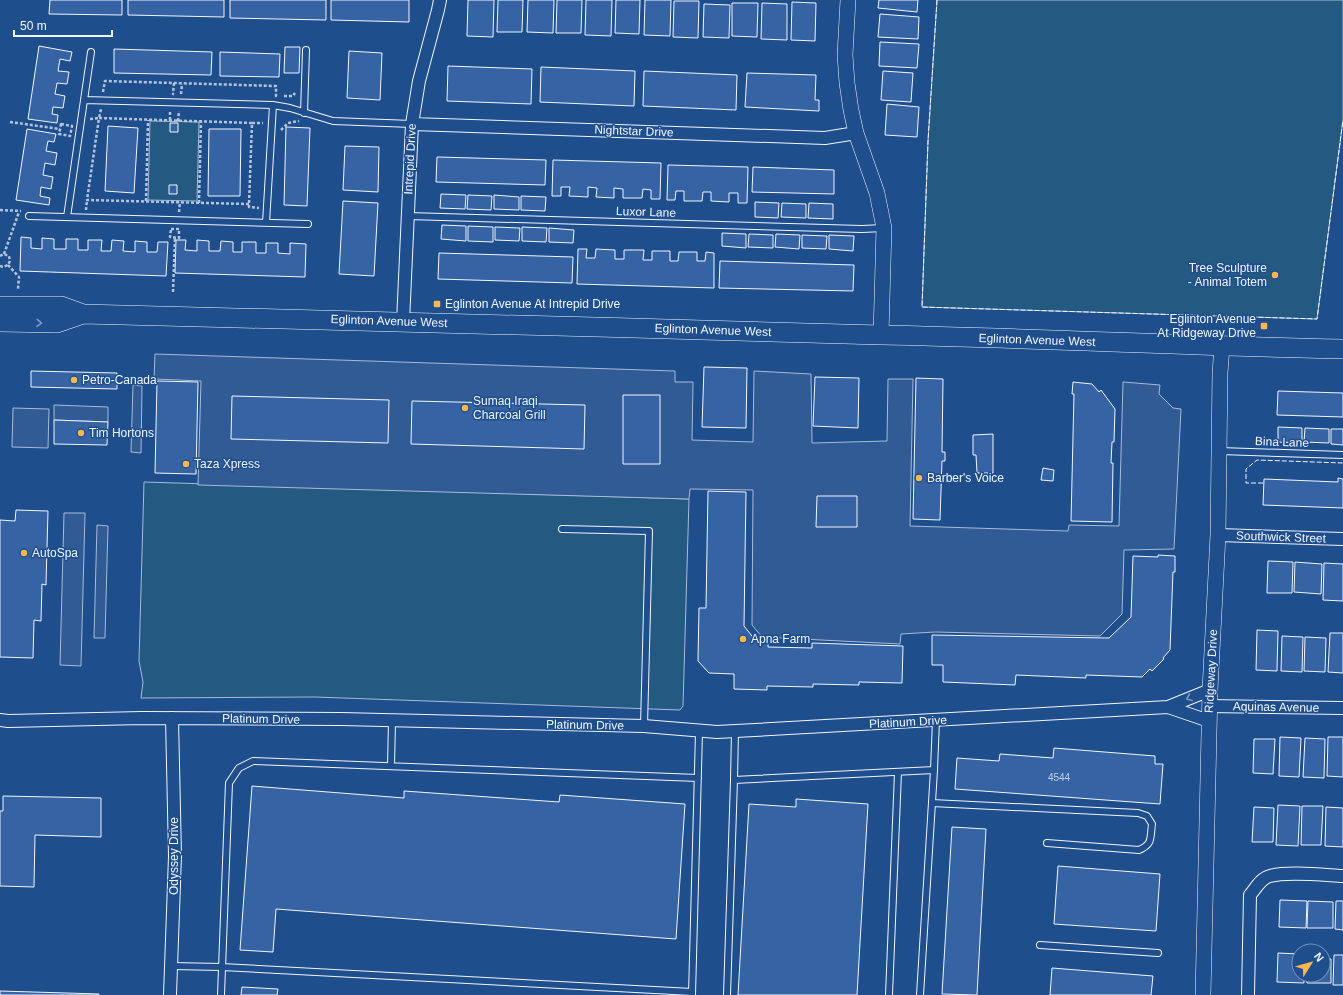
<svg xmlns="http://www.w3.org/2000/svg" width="1343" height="995" font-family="Arial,sans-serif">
	<rect width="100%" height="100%" fill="#1f4e8c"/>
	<path fill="#245a82" stroke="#a8bbd7" d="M937,0H1343V120L1317,319L922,307L928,141Z
		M150,121L199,122L197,201L148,200Z
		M144,482L689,499L683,706L680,710L315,697L141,698L143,682L139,661Z"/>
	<path fill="#305b95" stroke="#a8bbd7" d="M155,354L675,371V382H693L692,440L753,442L754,371L811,374L812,443L887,441L888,379H913L910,526L1068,531L1069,525L1119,526L1123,382L1160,385L1159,394L1173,408L1181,409L1174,549L1124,550L1122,614L1100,636L935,632L901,634L900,644L762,637L752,625L753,490L690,489L689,499L198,485L201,381L154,379Z
		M133,385L142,386L141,453L131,452Z
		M54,405L108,407V422L54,420Z
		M13,408L49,409L48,448L12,447Z
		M64,513H85L81,666L60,665Z
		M97,525L108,526L105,638H94Z"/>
	<path fill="#3563a3" stroke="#f2f6ff" d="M50,0H122V15L49,14Z
		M128,0H224V17L128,15Z
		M230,0H326V20L230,18Z
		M331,0H409V22L331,20Z
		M468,0H494L493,37L467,36Z
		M498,0H523L522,32H497Z
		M528,0H554L553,33L527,32Z
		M557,0H582L581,33H556Z
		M586,0H612L611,36L585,35Z
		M616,0H640L639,34L615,33Z
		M645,0H671L670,36L644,35Z
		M879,0H918L917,12L878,8Z
		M674,1H699L698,38L673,37Z
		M792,2L816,3L815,41L791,40Z
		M732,3H758L757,37L732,36Z
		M762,3L787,4V40L761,39Z
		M704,4L730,5L729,38L703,37Z
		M880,14L919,17L918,39L878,37Z
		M880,42L919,44L917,68L879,66Z
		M39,46L72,52L70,61L60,59L58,71L69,72L67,84L57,83L55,94L65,96L63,108L53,107L52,114L58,115L57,123L28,119Z
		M285,47H300L299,73H284Z
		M114,49L212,52L211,75L114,73Z
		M349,51L382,53L380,100L347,98Z
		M220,52L280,54L279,77L220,76Z
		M448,66L532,69L531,104L447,101Z
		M541,67L635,71L634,106L540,102Z
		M644,71L737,75L736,110L643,106Z
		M883,71L913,73L911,102L881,100Z
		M747,73L816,75L815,100H819V111L745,107Z
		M887,104L919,107L917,137L885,135Z
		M170,123H178V132H170Z
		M108,126L138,128L134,193L105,191Z
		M286,127L310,128L307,206L284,205Z
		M27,129L56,134L54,142L48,141L46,151L57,153L55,165L45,163L43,175L53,177L51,189L41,187L40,196L50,198L49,205L16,200Z
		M209,129H241L240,196H208Z
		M345,146L379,147L378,192L343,190Z
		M437,157L546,160L545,185L436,182Z
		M553,160L661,163L660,199H651V190L643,189L642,198H623V189L614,188V198L596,197L597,188L588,187V197L569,196L570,187H561V196H552Z
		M668,165L748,167L747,203H738V193H729V202L711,201V192H703L702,201H684V191H676L675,200H667Z
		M753,167L834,170V194L752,192Z
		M169,185H177V194H169Z
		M441,194L466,195L465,209L440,208Z
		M468,195L492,196L491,210L467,209Z
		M494,195L519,197V210L494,209Z
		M521,196L546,197L545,211L521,210Z
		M343,201L378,203L374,276L339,274Z
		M755,202L779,203L778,218L755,217Z
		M782,203L806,204V218L781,217Z
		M809,203L833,204V219L808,218Z
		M442,225L466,226V241L441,239Z
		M468,226L493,227V242L468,241Z
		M495,227L520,228L519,241L495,240Z
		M522,227L547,228L546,242L522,241Z
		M549,228L574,230L573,243L549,242Z
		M722,233L746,234V248L722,246Z
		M749,234L773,235V248L748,247Z
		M776,234L800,235L799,249L775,247Z
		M802,235L827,236L826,249L802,248Z
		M829,235L854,236L853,251L829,249Z
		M21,237L31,238V248L42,249V238L54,239V249H66V239H78V250H88V240H102L101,251H111L112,240L124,241L123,251L135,252V241L147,242V252H157L158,242H168L166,276L20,271Z
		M176,240H186L185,250L197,251V240L209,241V251H220L221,241L233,242V252H242V242H256V253H266V243H278V253L290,254V243L306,244L305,277L175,273Z
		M578,249H587L586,258H595L596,249L615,250V259H624V250H644L643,260H652V251H670V261H678L679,252H697V261H705L706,252L714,253V288L577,284Z
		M439,253L573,257L572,283L438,279Z
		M720,261L854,265L853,291L719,288Z
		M704,367L747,368L746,428L702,427Z
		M31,371L117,373V389L31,387Z
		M815,377L859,378L858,428L813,426Z
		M916,378L943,379L942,452H945V461H942L940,520L913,519Z
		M157,381L198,382L196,474L155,473Z
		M1073,382L1092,384L1099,392L1101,390L1115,409L1114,442H1112L1111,463H1113L1112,522L1071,521L1074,394H1072Z
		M1278,391L1343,393V417L1277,415Z
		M623,395H660V464H623Z
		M232,396L389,400L388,443L231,439Z
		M412,401L585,405L584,449L411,444Z
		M54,420L108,422L107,445L54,444Z
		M1278,427L1302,428V443L1278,442Z
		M1305,428L1329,429V443L1304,442Z
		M1331,429H1343V445L1331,444Z
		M993,434V473H977L976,455H973V435Z
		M1043,468L1054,470L1053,481L1041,480Z
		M1338,478L1343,479V508L1263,505L1264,479L1338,482Z
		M708,491L746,492L744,626L756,641H768V647L812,648V643L903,646L902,683L859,682V685L813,684V687L767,686V690L734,689V674L709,673L698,661L699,608H706Z
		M817,496H857V527H816Z
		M16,510L48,511L46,585L42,584L41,621L34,620L33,658L0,657V520L15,521Z
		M1158,555L1175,556V572H1173L1170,650L1163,658L1164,659L1152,671L1150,669L1142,677L1086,675V678L1016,675L1015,685L943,682V665H932V635L1109,638L1131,617L1133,556L1158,557Z
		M1268,561L1293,562L1292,593H1267Z
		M1295,562L1322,564L1321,594L1294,592Z
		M1324,563L1343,564V601L1323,600Z
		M1257,630L1278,631L1277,671L1256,670Z
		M1330,633H1343V673L1328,672Z
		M1282,636L1303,637L1302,672L1281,671Z
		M1305,637L1326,638L1325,672L1304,671Z
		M1280,737L1301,738L1299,777L1279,776Z
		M1328,737H1343V777L1327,776Z
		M1305,738L1325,739L1324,778L1303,777Z
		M1254,739H1275L1273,774L1253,773Z
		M1054,748L1155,756V764H1163L1160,804L955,789L957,758L999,761L1000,754L1053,758Z
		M252,786L404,798V791L559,802L560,795L685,804L676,939L276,909L273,952L240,950Z
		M3,796L101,798V837L35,835L34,887L0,886V811H3Z
		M796,799L868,804L857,995H738L749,804L796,807Z
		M1278,805L1300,806L1298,846L1276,845Z
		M1302,806H1323L1321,845H1301Z
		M1254,807L1274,808L1273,842H1252Z
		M1326,807L1343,808V847L1325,846Z
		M952,827L986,829L977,995L942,994Z
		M1058,866L1160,874L1156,931L1054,924Z
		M1280,900L1307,901L1306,928L1279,927Z
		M1308,901L1333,902V928H1307Z
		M1336,901H1343V930L1335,929Z
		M1278,953L1299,954V975H1304V983L1277,982Z
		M1334,955H1343V985H1333Z
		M1323,959H1331V983H1307V975H1323Z
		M1052,968L1153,976L1151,995H1050Z
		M242,987L278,989L277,995H241Z
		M0,991L99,994V995H0Z"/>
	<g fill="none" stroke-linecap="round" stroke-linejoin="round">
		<defs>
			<path id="service" d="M84,100L273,105L290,108L333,121L412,124
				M304,113L306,50
				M29,216L308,224
				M408,216L862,229L884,228
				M67,217L91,52
				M266,223L273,105
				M1220,451L1343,455
				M562,529L649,531L644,726
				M735,731L734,780L934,770L936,720
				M391,766L392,721
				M932,803L1138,813L1147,816L1152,824C1150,838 1153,844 1139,850L1047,843
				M1040,945L1158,953
				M171,966L222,967L692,992
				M221,995L229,783L239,768L253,761L698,778
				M692,995L699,732
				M727,995L734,780
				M889,995L898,772
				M920,995L934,770"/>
			<path id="minor" d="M412,124L825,138L856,133
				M403,322L412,124L419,81L438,10L440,0
				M1218,535L1343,539
				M1209,706L1343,708
				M1168,707L1209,721
				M0,720L8,721L142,718L341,719L644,726L717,732L1168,707L1210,690
				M170,995L175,856L172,718
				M1248,995L1250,895C1256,888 1261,878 1270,876C1287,871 1324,875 1343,876"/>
			<path id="tertiary" d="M848,0L845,55L847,83L851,110L856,133L877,193L884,228L881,335
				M1203,995L1210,690L1218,535L1220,373L1222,346"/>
			<path id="primary" d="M0,306H61L83,314C349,319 615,328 881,335C1035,338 1189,346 1343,349
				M0,322L57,323L83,314"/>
		</defs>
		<use href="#service" stroke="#f2f6ff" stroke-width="8"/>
		<use href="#minor" stroke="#f2f6ff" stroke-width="14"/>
		<use href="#tertiary" stroke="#f2f6ff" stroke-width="16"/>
		<use href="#primary" stroke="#f2f6ff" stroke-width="20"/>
		<path stroke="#b3c4dc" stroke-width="2.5" stroke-dasharray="3 2" stroke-linecap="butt" d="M174,83L173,94H174
			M103,92L105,81L276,86V96H277
			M181,94L182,84
			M284,96H293L295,93
			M90,119L99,118L101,109
			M170,120V111
			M178,121L179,111
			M10,122L60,129
			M252,123H263
			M61,124L72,126L70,136L59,134Z
			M281,130L288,123L299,121
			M146,201L148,120
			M199,203L201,121
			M249,204L87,200L99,118L252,123L249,204V207L259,208
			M0,210L21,211
			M86,210L87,200
			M179,212L180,202
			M171,229H179V238L170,237Z
			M4,254L19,212
			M0,256L4,254L9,256L10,261L8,265L3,267L0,266
			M8,265L19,277L18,289
			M173,292L175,237"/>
		<use href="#service" stroke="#1f4e8c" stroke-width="6"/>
		<use href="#minor" stroke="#1f4e8c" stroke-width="12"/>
		<use href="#tertiary" stroke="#1f4e8c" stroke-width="15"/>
		<use href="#primary" stroke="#1f4e8c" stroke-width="19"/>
		<path stroke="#f2f6ff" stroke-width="1" stroke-dasharray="5 2" stroke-linecap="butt" d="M937,0L928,141L922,307L1317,319L1343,120
			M1263,483H1246V469L1257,460L1343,463"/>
	</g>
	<defs><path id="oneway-chevron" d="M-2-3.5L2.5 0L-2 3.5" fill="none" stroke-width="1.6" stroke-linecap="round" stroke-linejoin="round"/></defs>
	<g stroke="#7e9ac0">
		<use href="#oneway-chevron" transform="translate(39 323) rotate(2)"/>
		<use href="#oneway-chevron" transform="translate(1189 698) rotate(157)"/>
	</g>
	<g fill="#ffb74d" stroke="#1f4e8c" stroke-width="1.5">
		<circle cx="1275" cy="275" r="4"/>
		<rect x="433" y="300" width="8" height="8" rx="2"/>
		<rect x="1260" y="322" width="8" height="8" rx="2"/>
		<circle cx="74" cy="380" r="4"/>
		<circle cx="465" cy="408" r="4"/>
		<circle cx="81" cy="433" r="4"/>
		<circle cx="186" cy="464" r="4"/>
		<circle cx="919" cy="478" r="4"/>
		<circle cx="24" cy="553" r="4"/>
		<circle cx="743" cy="639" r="4"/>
	</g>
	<g text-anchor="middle" stroke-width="3" stroke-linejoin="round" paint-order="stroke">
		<g font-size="10" fill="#c3d1e8">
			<text x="1059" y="781">4544</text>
		</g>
		<g font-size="12" fill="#f2f6ff" stroke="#1f4e8c">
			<text transform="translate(634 131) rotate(2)" y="4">Nightstar Drive</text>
			<text transform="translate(410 159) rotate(-87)" y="4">Intrepid Drive</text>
			<text transform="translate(646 212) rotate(2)" y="4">Luxor Lane</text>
			<text transform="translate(389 321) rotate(2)" y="4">Eglinton Avenue West</text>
			<text transform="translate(713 330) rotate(2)" y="4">Eglinton Avenue West</text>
			<text transform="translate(1037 340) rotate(2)" y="4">Eglinton Avenue West</text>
			<text transform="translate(1282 442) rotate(2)" y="4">Bina Lane</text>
			<text transform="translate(1281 537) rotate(2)" y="4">Southwick Street</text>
			<text transform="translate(1211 671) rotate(-87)" y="4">Ridgeway Drive</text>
			<text transform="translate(1276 707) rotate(1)" y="4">Aquinas Avenue</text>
			<text transform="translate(261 719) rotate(1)" y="4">Platinum Drive</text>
			<text transform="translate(908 722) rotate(-3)" y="4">Platinum Drive</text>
			<text transform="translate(585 725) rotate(1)" y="4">Platinum Drive</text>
			<text transform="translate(174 856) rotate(-90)" y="4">Odyssey Drive</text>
		</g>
		<g font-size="12" fill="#f2f6ff" stroke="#1f4e8c" text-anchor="start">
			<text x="1267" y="272" text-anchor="end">Tree Sculpture<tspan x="1267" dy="14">- Animal Totem</tspan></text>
			<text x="445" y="308">Eglinton Avenue At Intrepid Drive</text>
			<text x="1256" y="323" text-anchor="end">Eglinton Avenue<tspan x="1256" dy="14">At Ridgeway Drive</tspan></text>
			<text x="82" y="384">Petro-Canada</text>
			<text x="473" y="405">Sumaq Iraqi<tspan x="473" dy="14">Charcoal Grill</tspan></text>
			<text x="89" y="437">Tim Hortons</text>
			<text x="194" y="468">Taza Xpress</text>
			<text x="927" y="482">Barber's Voice</text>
			<text x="32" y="557">AutoSpa</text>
			<text x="751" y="643">Apna Farm</text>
		</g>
	</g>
	<g transform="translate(1311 963) rotate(53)"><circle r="19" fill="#1f4e8c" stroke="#7391ba"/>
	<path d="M0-3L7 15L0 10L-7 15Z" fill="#ffb74d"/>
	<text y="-6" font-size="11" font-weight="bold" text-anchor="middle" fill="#f2f6ff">N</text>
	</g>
	<path d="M14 30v6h98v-6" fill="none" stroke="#f2f6ff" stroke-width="2"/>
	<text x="20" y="30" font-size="12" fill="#f2f6ff" stroke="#1f4e8c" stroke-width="3" paint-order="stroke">50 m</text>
</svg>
